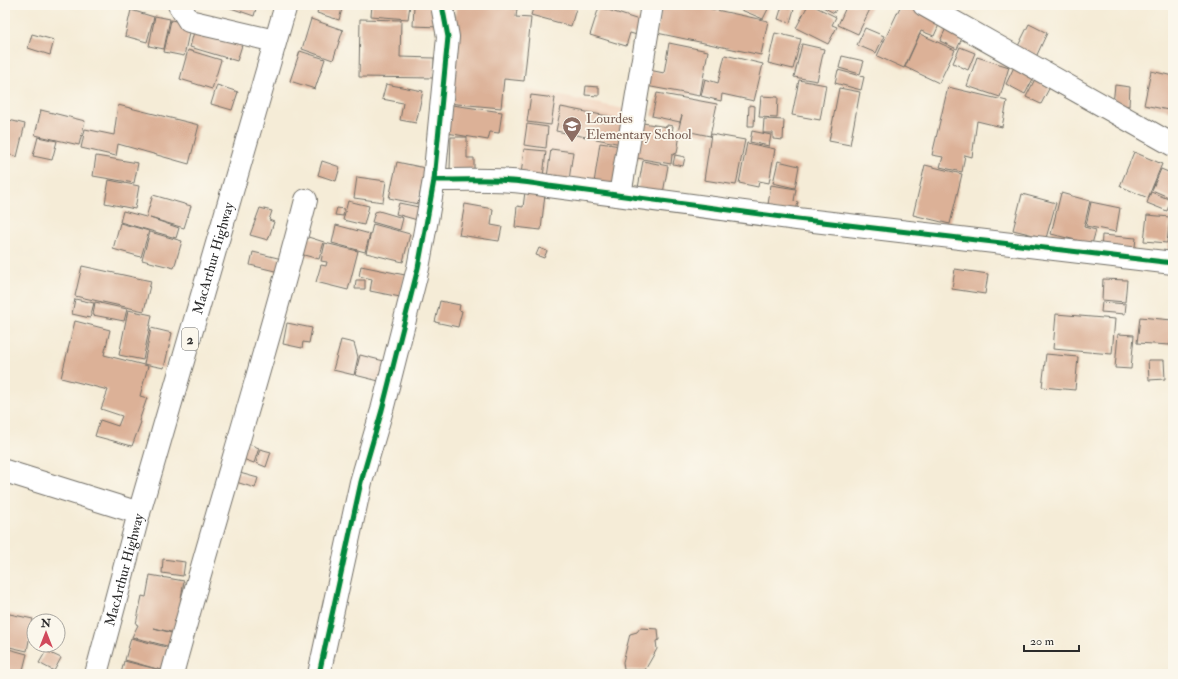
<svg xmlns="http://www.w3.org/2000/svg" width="1178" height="679" font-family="'IM FELL Double Pica',serif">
	<rect width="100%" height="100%" fill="#fbf7ec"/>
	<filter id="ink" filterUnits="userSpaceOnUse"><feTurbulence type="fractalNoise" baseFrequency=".025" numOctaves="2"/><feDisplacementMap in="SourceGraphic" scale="8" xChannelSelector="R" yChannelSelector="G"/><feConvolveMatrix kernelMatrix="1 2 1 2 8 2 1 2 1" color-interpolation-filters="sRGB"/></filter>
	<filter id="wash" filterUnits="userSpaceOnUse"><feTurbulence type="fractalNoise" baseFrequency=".012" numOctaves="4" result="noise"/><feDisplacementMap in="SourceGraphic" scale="16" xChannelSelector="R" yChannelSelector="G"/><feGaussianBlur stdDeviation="0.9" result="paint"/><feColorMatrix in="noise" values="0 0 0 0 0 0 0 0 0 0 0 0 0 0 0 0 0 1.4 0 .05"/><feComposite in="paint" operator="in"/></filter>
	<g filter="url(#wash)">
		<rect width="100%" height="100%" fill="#f5ecd7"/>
		<path fill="#f2d4be" d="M526,89L629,110L616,188L517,176Z"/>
		<g id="blocks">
			<path fill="#dcb197" d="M225,5H257L254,16L225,6Z
				M319,5H343L339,20L317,13Z
				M372,5H410L408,19L371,16Z
				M414,5H439V27L413,26Z
				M456,5L517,9L516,17L531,18L524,81L504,79L501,108L447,103Z
				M534,5H577L571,26L531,15Z
				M662,5H693L768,21L761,55L657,33Z
				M721,5H770L763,19L732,6L731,9Z
				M808,5H812L836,17L832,25L837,27L828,44L796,28Z
				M819,5H838L834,13Z
				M847,5H872L858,34L838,25Z
				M901,5H912L942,18L934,36L921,31L904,68L877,56Z
				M782,6L794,9L790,23L778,19Z
				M599,7L642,21L637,35L630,33L626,46L590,35Z
				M131,10L154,17L147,42L125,36Z
				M155,16L170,19L164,49L149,46Z
				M311,19L343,30L333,60L302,49Z
				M360,19L401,20L400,57L434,58V78L359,77Z
				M171,20L191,24L184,56L164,52Z
				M1029,24L1047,33L1036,57L1017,48Z
				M947,26L964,34L957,49L940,41Z
				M195,28L243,42L237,61L190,47Z
				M865,28L884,36L876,53L857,45Z
				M775,33L801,39L793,69L768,63Z
				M32,34L54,40L50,55L28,48Z
				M920,34L955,50L939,83L905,67Z
				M669,43L708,51L700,96L646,86L649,70L664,73Z
				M802,44L824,49L817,81L794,77Z
				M960,47L975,53L968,70L953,63Z
				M188,50L221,60L212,89L180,79Z
				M300,51L325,59L315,89L290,81Z
				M725,55L763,64L754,101L722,94L721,101L701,96L705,79L718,83Z
				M842,56L864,61L860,74L839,68Z
				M977,57L1009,67L1000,97L967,86Z
				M1014,67L1034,77L1025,94L1006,84Z
				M838,70L864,77L861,90L835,83Z
				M1151,71L1173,76V111L1144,105Z
				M1036,77L1051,85L1041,104L1026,97Z
				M799,80L826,85L820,120L792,115Z
				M386,84L423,91L416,123L400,120L403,103L382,99Z
				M217,85L238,92L232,110L211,104Z
				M1115,85L1130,87L1129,106L1113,104Z
				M586,86L599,87V96L585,95Z
				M948,87L1007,101L1002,127L977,121L972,157L965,155L962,172L940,167L943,157L932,155Z
				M839,88L860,92L850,145L829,141Z
				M657,93L717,104L710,136L686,131V134L678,132L682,115L680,122L652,116Z
				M531,95L555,98L551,125L527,122Z
				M761,96L778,97L777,118L759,117Z
				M118,105L199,125L189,164L118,144L116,156L81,148L85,129L114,135Z
				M452,105L502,112L499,133L490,132L488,140L447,133Z
				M749,105L755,106L754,126H748Z
				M561,107L627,120L621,144L556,131Z
				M41,110L85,121L79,145L35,135Z
				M5,119L25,124L17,157L5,153Z
				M764,119L784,120L783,140L773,139V133H763Z
				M637,122L667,127V125L673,126L672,133L680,134L677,153L672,155L671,164L631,157Z
				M527,124L548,127L546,148L524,145Z
				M752,131L771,135L769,146L750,142Z
				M711,134L745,140L736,185L704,180Z
				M38,137L57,141L52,160L33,156Z
				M451,137H467V158H474V170L450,169Z
				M600,143L621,146L616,186L594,183Z
				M747,143L775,149L769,183L759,181L758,187L739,183Z
				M524,149L546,151L543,177L521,175Z
				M551,149L573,152L569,180L547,177Z
				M1134,152L1162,164L1148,198L1120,186Z
				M675,155L685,157L683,166L673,164Z
				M96,156L138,163L134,183L93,176Z
				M322,161L340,167L336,181L318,175Z
				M643,161L668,166L663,193L638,188Z
				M778,161L799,166L795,188L773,183Z
				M397,162L425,168L418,204L389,198Z
				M925,165L962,174L950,224L913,215Z
				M1161,169L1173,174V199L1152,190Z
				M357,177L386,181L383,202L354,198Z
				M109,180L139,186L135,209L105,203Z
				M771,185L796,189L794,201L798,202L796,211H767Z
				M525,192L545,194L541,230L515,227L517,206L523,207Z
				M1151,192L1171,200L1167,211L1147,203Z
				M1061,193L1090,201L1084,227L1096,230L1092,244L1051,234Z
				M1022,194L1056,203L1046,238L1013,230Z
				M153,195L191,206L184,228L150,218L179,228L176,238L120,222L123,211L146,217Z
				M348,201L369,206L364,225L343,220Z
				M1091,202L1120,208L1116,232L1086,226Z
				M399,203L424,208L421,221L396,214Z
				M465,204L493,209L491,225L502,227L499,241L459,235Z
				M260,208L272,211L269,220L274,222L268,240L250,235Z
				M337,208L344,209L343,216L335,215Z
				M1172,209H1173V250H1168Z
				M379,211L403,218L400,230L372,222L375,212Z
				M1147,215L1170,217L1167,243L1144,241Z
				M120,223L149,231L141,257L113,249Z
				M373,224L410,234L403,262L366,253Z
				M336,225L370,234L365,252L332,243Z
				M150,232L182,241L174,268L142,260Z
				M1102,235L1136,238L1134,255L1101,252Z
				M305,236L324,242L319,259L300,254Z
				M325,243L358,251L348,290L316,282L321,265L326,266L327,262L321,261Z
				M539,248L547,251L544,258L536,255Z
				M253,252L282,259L279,272L250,265Z
				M82,266L151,281L144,311L75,296Z
				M361,266L405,275L400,297L370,291L372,279L359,276Z
				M955,269L988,274L985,294L952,289Z
				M1103,279L1127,280L1125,302L1102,300Z
				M356,280H365V289H355Z
				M75,299L94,303L90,318L72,314Z
				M440,301L460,305L459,310L462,311L458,327L435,322Z
				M95,302L127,309L124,321L93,315Z
				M1102,302L1126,304L1125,314L1101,312Z
				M128,310L152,315L143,360L119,355Z
				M1056,314L1115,319L1112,354L1053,349Z
				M1140,317L1172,320L1170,345L1137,343Z
				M75,321L110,330L104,355L148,366L140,396L147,398L139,421L141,422L132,446L95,436L100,420L118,426L122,416L101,409L108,390L61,378Z
				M287,323L312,328L309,343L303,342L302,348L283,344Z
				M151,328L172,333L164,368L144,364Z
				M1118,334L1134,335L1131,369L1115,368Z
				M341,340L354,343L358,357L354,375L333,370Z
				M1046,354L1078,357L1075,390L1042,387Z
				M360,355L388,362L383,382L355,375Z
				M1148,360H1164L1165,379L1149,380Z
				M246,443L259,448L254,463L240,458Z
				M260,449L271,452L266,467L256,463Z
				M236,472L258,478L255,488L233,481Z
				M163,559L185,562L183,576L162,573Z
				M150,575L184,581L175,633L154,628L175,634L171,647L132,637L138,625L136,624L142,596L146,597Z
				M5,613L33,619L27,651L5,646Z
				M640,628L658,629L659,640L656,641L657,649L645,670H624L623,662L630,634L637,632Z
				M131,638L170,648L164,671L125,660Z
				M5,648L27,654L22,674L5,672Z
				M46,651L61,658L54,671L39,663Z
				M124,661L165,671L164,674H121Z"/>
		</g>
	</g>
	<g filter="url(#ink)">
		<use href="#blocks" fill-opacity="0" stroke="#726f67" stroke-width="1"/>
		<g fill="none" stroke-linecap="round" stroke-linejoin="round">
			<defs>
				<path id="minor" d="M179,5L189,21L275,41
					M924,5L1173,145
					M434,180C473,180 511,178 549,186L797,219L1173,263
					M620,195L652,5
					M5,471L139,513
					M172,674C215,515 265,359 306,200
					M319,674L361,482L382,410L418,268L428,214L434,180L448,37L442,5"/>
				<g id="highway">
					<path id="s1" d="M96,674L139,513L286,5"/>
				</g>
			</defs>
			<use href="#minor" stroke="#726f67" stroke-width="24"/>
			<use href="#highway" stroke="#726f67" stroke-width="24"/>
			<use href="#minor" stroke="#fff" stroke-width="22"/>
			<use href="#highway" stroke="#fff" stroke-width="22"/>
			<defs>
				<path id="cycleway" d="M434,180C473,180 511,178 549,186L797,219L1173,263
					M319,674L361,482L382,410L418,268L428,214L434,180L448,37L442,5"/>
			</defs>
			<use href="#cycleway" stroke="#fbf7ec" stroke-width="8"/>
			<use href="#cycleway" stroke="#00873e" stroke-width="5"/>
		</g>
	</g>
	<defs>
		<symbol id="school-pin" viewBox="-11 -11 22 30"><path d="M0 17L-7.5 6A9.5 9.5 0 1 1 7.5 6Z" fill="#8d6e63" stroke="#fbf7ec"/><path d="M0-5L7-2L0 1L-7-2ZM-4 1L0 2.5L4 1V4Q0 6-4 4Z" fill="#fff"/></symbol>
	</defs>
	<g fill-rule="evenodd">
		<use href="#school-pin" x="561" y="115" width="22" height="30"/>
	</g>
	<g text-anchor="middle" stroke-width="3.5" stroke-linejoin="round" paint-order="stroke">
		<rect fill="#fbf7ec" stroke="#696865" stroke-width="1" x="182" y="328" width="16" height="22" rx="3"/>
		<g font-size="13" font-weight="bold" fill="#2b2b2b">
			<text x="190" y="344">2</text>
		</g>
		<g font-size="14" fill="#785e54" stroke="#fbf7ec" text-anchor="start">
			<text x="586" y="123">Lourdes<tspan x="586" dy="16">Elementary School</tspan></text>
		</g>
		<g font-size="14" fill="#2b2b2b" stroke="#fbf7ec">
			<text dy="5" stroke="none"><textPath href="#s1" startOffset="432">MacArthur Highway</textPath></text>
			<text dy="5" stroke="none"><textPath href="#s1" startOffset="108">MacArthur Highway</textPath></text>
		</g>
	</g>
	<rect width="1178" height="679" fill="none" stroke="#fbf7ec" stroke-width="20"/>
	<g transform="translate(46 633)"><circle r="19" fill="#fbf7ec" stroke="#a8a59f"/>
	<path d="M0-3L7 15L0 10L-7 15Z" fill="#d1495b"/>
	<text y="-6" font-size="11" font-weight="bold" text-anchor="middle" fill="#2b2b2b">N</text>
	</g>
	<path d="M1024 645v6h55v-6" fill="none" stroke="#2b2b2b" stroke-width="2"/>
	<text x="1030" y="645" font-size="12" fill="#2b2b2b" stroke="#fbf7ec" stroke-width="3" paint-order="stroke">20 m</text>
</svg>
